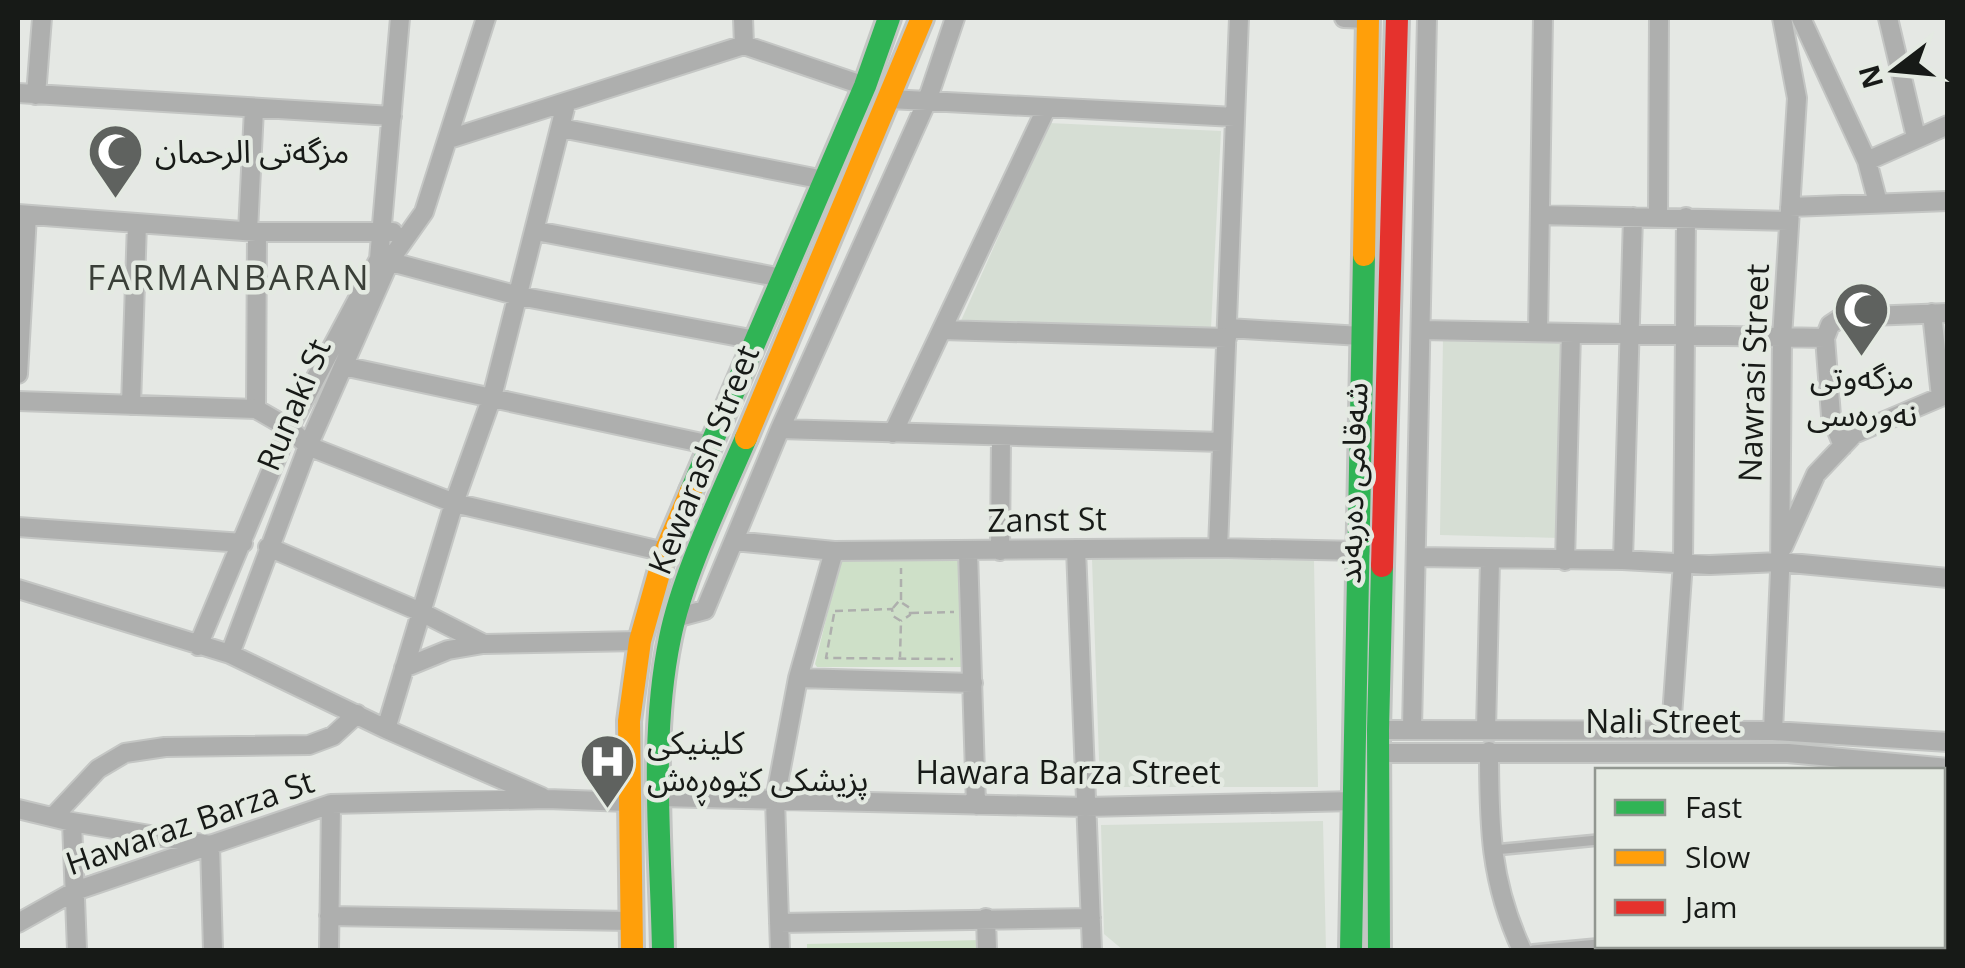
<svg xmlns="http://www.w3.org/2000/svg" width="1965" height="968" font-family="'Open Sans','Noto Sans Arabic',sans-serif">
	<rect width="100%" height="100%" fill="#e5e8e4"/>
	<path fill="#d6ded4" d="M1049,123L1221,131L1211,328L960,323Z
		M1443,338L1562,342L1559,538L1440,535Z
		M1092,559L1314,560L1318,787H1100Z
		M1323,821L1326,950H1123L1104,934L1101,825Z"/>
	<path fill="#cee0c8" d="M960,558L962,667H817L815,664L841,559Z
		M983,940V950H807V944Z"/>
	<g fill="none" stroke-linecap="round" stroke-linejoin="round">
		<defs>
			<path id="lane" d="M1494,850L1598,840
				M1672,946L1709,950
				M1533,950L1598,944"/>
			<path id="street" d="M743,18L744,45
				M1344,18L1367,19
				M1801,18L1867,161L1878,203
				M1888,18L1916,137
				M18,93L392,116
				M36,95L42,18
				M889,99L1235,117
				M561,128L824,180
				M449,139L744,45L865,86
				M1867,161L1948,125
				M1790,207L1948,201
				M18,214L257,232H393
				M1540,215L1789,221
				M1658,217L1659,18
				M248,231L254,109
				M536,231L782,278
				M380,259L519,296L756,340
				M1932,313L1941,397
				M1228,328L1361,336
				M942,330L1227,338
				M1421,330L1825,338L1830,325L1842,317L1948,313
				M1538,332L1543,18
				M1825,338L1831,416L1843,446
				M343,366L711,445
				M18,374L27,215
				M18,401L256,409L289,428L308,446L454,503L665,552
				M131,405L137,223
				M256,409L257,232
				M780,429L1222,442
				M893,433L1046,109
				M18,527L243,543
				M734,541L834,551L1218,548L1361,551
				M268,547L421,612L484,644L640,641
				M1783,547L1816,474L1854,434L1948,394
				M1218,548L1239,18
				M1076,549L1092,950
				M1000,551L1001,436
				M968,552L976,805
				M1416,557L1623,560L1710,565L1780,562L1948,578
				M1623,560L1633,217
				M1565,561L1571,333
				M18,589L230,654L386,729L542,797
				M675,618L705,610L780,429L927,101L955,18
				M198,646L289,428L379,259L400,18
				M230,654L308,446L390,260L424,212L486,18
				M404,668L448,650L483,644
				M798,678L973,683
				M386,729L454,503L492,397L566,104
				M1412,729L1427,18
				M1378,730L1773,731L1948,742
				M1486,730L1490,560
				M1671,730L1683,562L1686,217
				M1773,731L1780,572L1782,338L1797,98L1782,18
				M1489,751C1489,825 1490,882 1522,950
				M1378,753H1788L1948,768
				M660,797L1086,807L1355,801
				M18,809L72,822L210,845L213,950
				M53,817L98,769L125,753L165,747L309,745L333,736L357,714
				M72,822L77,950
				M329,916L631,921
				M986,918L987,950
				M18,923L75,891L331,804L547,799L628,802
				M779,923L1091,918
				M329,950L331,804
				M780,950L775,800L798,678L834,551
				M1746,950L1747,946"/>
			<path id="fast" d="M691,491L865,86L889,18
				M663,950C661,847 649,739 670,638C682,577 721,496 746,438
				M1351,950L1364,255
				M1379,950L1378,730L1382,566"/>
			<path id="slow" d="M1364,255L1368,18
				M746,438L922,18
				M632,950L629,721L640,641L665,552L691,491"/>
			<path id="jam" d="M1382,566L1397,18"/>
		</defs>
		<use href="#lane" stroke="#c4c6c4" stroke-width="14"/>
		<use href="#street" stroke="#c4c6c4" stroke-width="22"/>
		<use href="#fast" stroke="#c4c6c4" stroke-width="28"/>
		<use href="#slow" stroke="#c4c6c4" stroke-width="28"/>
		<use href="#jam" stroke="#c4c6c4" stroke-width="28"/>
		<path stroke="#aeafad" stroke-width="2.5" stroke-dasharray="8 5" stroke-linecap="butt" d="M901,600V568
			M893,608L899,601L910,608V615L901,621
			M835,611L892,609L893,616L901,621L900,657
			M911,613L954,612
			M834,614L826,658L953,659"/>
		<use href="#lane" stroke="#aeafae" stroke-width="9"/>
		<use href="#street" stroke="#aeafae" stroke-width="18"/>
		<use href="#fast" stroke="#30b455" stroke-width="22"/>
		<use href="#slow" stroke="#ff9f0a" stroke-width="22"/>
		<use href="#jam" stroke="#e5322d" stroke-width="22"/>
	</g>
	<defs>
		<symbol id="mosque-pin" viewBox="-11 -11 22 30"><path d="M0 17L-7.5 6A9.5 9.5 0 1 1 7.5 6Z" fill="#5f625f" stroke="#e4eae2"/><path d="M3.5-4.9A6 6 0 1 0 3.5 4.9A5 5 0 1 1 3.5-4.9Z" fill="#fff"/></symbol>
		<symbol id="hospital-pin" viewBox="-11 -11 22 30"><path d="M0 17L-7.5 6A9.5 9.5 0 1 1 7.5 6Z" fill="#5f625f" stroke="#e4eae2"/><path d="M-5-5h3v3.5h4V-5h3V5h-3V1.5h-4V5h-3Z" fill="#fff"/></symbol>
	</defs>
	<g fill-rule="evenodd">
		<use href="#mosque-pin" x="84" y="120" width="63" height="86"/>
		<use href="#mosque-pin" x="1830" y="278" width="63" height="86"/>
		<use href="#hospital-pin" x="576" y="730" width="63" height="86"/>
	</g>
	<g text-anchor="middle" stroke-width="9" stroke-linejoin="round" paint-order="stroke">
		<g font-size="32" fill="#171a17" stroke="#e4eae2" text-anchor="start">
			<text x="155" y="163">مزگەتی الرحمان</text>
			<text x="1862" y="389" text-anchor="middle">مزگەوتی<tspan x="1862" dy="37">نەورەسی</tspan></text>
			<text x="647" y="754">كلینیكی<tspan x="647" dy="37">پزیشكی كێوەڕەش</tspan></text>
		</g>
		<g font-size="32" fill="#171a17" stroke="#e4eae2">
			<text transform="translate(1754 373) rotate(-88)" y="11">Nawrasi Street</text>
			<text transform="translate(294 405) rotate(-67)" y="11">Runaki St</text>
			<text transform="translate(704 460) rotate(-68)" y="11">Kewarash Street</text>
			<text transform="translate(1353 483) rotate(-88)" y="11">شەقامی دەربەند</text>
			<text transform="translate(1047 520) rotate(-1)" y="11">Zanst St</text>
			<text x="1663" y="733">Nali Street</text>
			<text x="1068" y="784">Hawara Barza Street</text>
			<text transform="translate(190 823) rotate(-19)" y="11">Hawaraz Barza St</text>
		</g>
		<g font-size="35" letter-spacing="2.5" fill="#3a3f38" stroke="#e4eae2">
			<text x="229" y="290">FARMANBARAN</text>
		</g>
	</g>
	<rect width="1965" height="968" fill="none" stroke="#171a17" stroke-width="40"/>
	<rect x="1595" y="768" width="350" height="180" fill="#e4eae2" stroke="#929791" stroke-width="2.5"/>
	<rect x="1615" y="800" width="50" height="15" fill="#30b455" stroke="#929791" stroke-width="2.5"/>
	<text x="1685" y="818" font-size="30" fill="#171a17">Fast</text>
	<rect x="1615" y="850" width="50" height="15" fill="#ff9f0a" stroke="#929791" stroke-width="2.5"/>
	<text x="1685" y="868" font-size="30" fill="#171a17">Slow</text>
	<rect x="1615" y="900" width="50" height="15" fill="#e5322d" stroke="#929791" stroke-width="2.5"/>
	<text x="1685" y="918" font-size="30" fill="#171a17">Jam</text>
	<g transform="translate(1895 70) rotate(254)" stroke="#e4eae2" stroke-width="8" paint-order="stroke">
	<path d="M0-8L18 38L0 25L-18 38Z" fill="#171a17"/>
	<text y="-15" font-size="28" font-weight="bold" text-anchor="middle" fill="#171a17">N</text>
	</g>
</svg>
